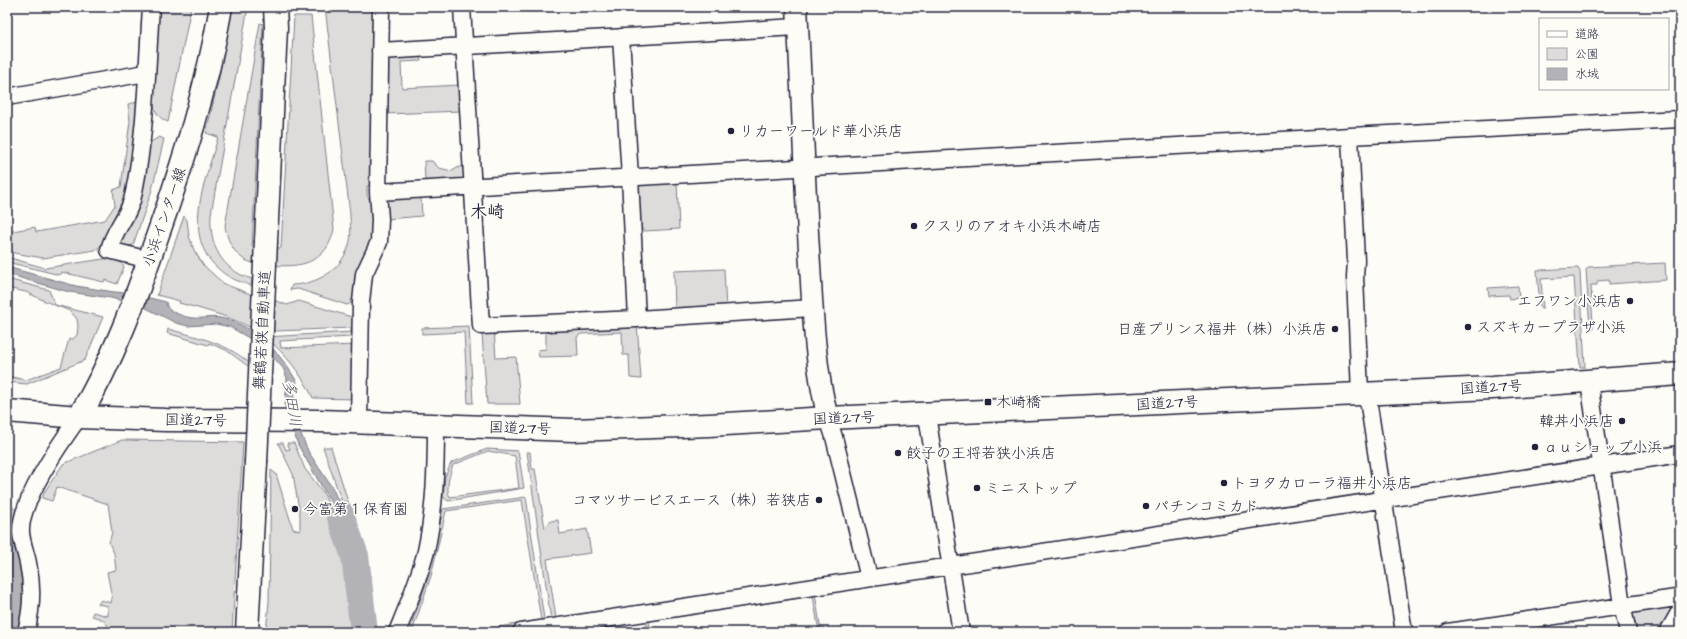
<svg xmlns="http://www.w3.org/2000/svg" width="1687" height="639" font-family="'Architects Daughter','Klee One',sans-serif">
	<rect width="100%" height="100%" fill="#fdfcf7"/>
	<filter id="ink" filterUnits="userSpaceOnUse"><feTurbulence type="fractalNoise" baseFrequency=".025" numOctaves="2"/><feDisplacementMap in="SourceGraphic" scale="8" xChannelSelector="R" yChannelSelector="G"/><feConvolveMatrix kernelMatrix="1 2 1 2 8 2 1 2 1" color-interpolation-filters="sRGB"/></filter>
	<g filter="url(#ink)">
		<path fill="#dddcdb" stroke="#807f8b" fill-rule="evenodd" d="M159,7H191L168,122C158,118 155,112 153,101Z
			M231,7H248L211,214C209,245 221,270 252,279L251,286C245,283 237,281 231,278C175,245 205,185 218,137L206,133L219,78Z
			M325,7H375L374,184L367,186V195L372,205L376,225L355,298L351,300V303L347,305L298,289L290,290L292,285C317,284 341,271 349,245C352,235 350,224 350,214Z
			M294,16H311L334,229C327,264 300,268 269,265C260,264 250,264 242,258C232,250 227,239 225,226L260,23L263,24L252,247L281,248Z
			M420,54L421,61L401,62L402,88L460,85L461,111L385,114L386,57Z
			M138,102L135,143L124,209L104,244L95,250L43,258L14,253L8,247L7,232L35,227L36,232L105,220L115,205L113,190L121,187L130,121L128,104Z
			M159,137L164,139L152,190L133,245L119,248L117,240L133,218L138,205L148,148L151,142Z
			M424,161H432L439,168L452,171L459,167H465L466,180L426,182L425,180Z
			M677,182L679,229L645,231L638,227L636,188L640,184Z
			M421,196L422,216L387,219L386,200L389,198Z
			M184,216L187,220L189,236L194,250L203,265L224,284L253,295L271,299L287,305L299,301L355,318L354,336L351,337L280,341L281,348L355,345L354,399L313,398C302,374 285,354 266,337L351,332V328L276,331L262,334C236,318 209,311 179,303L180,301L157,295Z
			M7,257L45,268L110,258C117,259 121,261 124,267L117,284L105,280L104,282L61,272L60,275L7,262Z
			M1665,263L1666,280L1609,284V280L1597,281V285H1591L1593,329H1590L1586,270L1588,267Z
			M1578,268L1580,272L1585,367H1580L1574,277L1541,279L1543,308H1540L1537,270Z
			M724,269L726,310L675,313L674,271Z
			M7,279L49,290L55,305L103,317L85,360L27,384L7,382V376L26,380L61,367L69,339H73L77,335L78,326L77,319L70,311L47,302L26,292L7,288Z
			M1518,286L1519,298L1510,299L1509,295L1489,296L1488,288Z
			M637,323L641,379L630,378L629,355H623L622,332L581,334L577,337L578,356L539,357L538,350L546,349V327Z
			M469,326L473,403H468L464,332L422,334V328Z
			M168,329C201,338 228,343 254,367L252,369L226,350L209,343L208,345L167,333Z
			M494,330L496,358L516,357L520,404H487L482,334Z
			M122,440L243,442L232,632H109C108,621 102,619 92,616L93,612L108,616V606L98,604L101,600L111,603L112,598L107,572L116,570L114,553L109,543L112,532L108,504L57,487L52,501L42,498L45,491L63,464Z
			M278,443H283L286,450L290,449L287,443H294L305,469L323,492L332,511L343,525L351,550L355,570L362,632H266L269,602L271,470L276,474L293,529L300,531V515L293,474Z
			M323,447H331L365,556L373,632H369L363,571L359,552Z
			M487,449L518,451L524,488L448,501L443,497L445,477L451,463ZM488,451L515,456L519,488L450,497C445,489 450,473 453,465Z
			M527,452H530L532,469H535L545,528L551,521L558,520L560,534L587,529L591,553L547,559L556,618L568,617L551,620Z
			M526,497L544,619L542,622L481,632H468L541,620L522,500L446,511L431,576L412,632H409L429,575L443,509Z
			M7,500L17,512L26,585L23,632H15C26,602 22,572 15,542C13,535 8,528 7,522C6,515 7,507 7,500Z
			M7,553C13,575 13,599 7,620Z
			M815,593L821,632H819L813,596L649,621L651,632H648L646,619Z
			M1674,605L1659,632H1632L1628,609Z"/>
		<path fill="#b2b2b7" stroke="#787885" d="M7,267L76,286L114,292L129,293L166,302C167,310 171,311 178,314C198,323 208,314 225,319C258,328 281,354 297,382L293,390L296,417L301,434L308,451L333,489L359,552L351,550L343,525L334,508L298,445L285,406L287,378L283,368L273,357L254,341L230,327L216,324L188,326L176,323L144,307L111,298L69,292L7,274Z"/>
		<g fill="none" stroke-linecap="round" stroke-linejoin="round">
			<path stroke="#b2b2b7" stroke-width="28" d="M340,514L355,556L364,632
				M7,536C21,568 19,600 9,632"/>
			<defs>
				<path id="minor" d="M381,7L378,192L1350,136L1680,119
					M462,7L481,326L637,319L812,308
					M621,37L630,177L637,319
					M380,51L798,27
					M7,97L146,73
					M1350,136L1356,261L1355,277L1360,393
					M149,260L109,250C114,228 130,216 134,192C146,132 147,68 151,7
					M1589,382L1622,605L1628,632
					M1367,393L1404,632
					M927,415L961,632
					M828,418L834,437L869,578
					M359,422L361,302L364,274L379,242L380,219L378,192
					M26,632C32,609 33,586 28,563C26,553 22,543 21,533C19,502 61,442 79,417
					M397,632C408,605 419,579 426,551C435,510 436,467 436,425
					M521,632L1680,454
					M1448,632L1676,598L1680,599
					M1668,632L1680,611"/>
				<path id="tertiary" d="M797,7C802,93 804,179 810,265C813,316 815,368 828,418"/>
				<path id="secondary" d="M79,417C113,361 136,298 157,237C184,161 207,87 221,7"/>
				<path id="trunk" d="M7,411L79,417L166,420L320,421L573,430L709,425L828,418L1492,388L1680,374"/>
				<path id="motorway" d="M266,241L276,28L275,7
					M247,632L256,462"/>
			</defs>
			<use href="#minor" stroke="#22223b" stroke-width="19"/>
			<use href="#tertiary" stroke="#22223b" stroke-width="23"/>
			<use href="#secondary" stroke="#22223b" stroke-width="25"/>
			<use href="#trunk" stroke="#22223b" stroke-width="25"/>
			<use href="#motorway" stroke="#22223b" stroke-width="25"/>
			<use href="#minor" stroke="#fdfcf7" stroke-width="16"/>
			<use href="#tertiary" stroke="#fdfcf7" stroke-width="20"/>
			<use href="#secondary" stroke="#fdfcf7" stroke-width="22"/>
			<use href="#trunk" stroke="#fdfcf7" stroke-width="22"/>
			<use href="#motorway" stroke="#fdfcf7" stroke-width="22"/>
			<defs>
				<path id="motorway-bridge" d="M256,462L266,241"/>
			</defs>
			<use href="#motorway-bridge" stroke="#22223b" stroke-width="25" stroke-linecap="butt"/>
			<use href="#motorway-bridge" stroke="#fdfcf7" stroke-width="22"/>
		</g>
	</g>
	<g fill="#22223b" stroke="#fdfcf7" stroke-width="1.5">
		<circle cx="731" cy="131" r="4"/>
		<circle cx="914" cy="226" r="4"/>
		<circle cx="1630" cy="301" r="4"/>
		<circle cx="1468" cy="327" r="4"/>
		<circle cx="1335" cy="329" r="4"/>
		<rect x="984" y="398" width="8" height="8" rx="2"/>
		<circle cx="1622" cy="421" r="4"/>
		<circle cx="1535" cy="447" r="4"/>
		<circle cx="898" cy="453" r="4"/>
		<circle cx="1224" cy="483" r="4"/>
		<circle cx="977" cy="488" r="4"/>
		<circle cx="819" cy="500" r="4"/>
		<circle cx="1146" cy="506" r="4"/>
		<circle cx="295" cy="509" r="4"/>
	</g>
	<g text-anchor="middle" stroke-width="3.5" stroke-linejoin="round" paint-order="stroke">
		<g font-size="15" fill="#22223b" stroke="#fdfcf7" text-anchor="start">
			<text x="739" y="136">リカーワールド華小浜店</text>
			<text x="922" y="231">クスリのアオキ小浜木崎店</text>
			<text x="1622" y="306" text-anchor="end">エフワン小浜店</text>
			<text x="1476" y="332">スズキカープラザ小浜</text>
			<text x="1327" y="334" text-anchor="end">日産プリンス福井（株）小浜店</text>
			<text x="996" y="407">木崎橋</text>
			<text x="1614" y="426" text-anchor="end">韓丼小浜店</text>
			<text x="1543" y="452">ａｕショップ小浜</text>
			<text x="906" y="458">餃子の王将若狭小浜店</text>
			<text x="1232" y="488">トヨタカローラ福井小浜店</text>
			<text x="985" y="493">ミニストップ</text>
			<text x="811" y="505" text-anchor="end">コマツサービスエース（株）若狭店</text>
			<text x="1154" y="511">パチンコミカド</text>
			<text x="303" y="514">今富第１保育園</text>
		</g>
		<g font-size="15" fill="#22223b" stroke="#fdfcf7">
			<text transform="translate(164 217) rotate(-71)" y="5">小浜インター線</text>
			<text transform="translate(262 330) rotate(-87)" y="5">舞鶴若狭自動車道</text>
			<text transform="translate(1491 387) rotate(-3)" y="5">国道27号</text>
			<text transform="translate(1167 403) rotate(-3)" y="5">国道27号</text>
			<text transform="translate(844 418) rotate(-2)" y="5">国道27号</text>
			<text transform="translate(196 420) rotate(1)" y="5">国道27号</text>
			<text transform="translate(520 428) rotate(2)" y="5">国道27号</text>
		</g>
		<g font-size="16" font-style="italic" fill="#545466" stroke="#fdfcf7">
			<text transform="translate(293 403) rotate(81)" y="6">多田川</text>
		</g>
		<g font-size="17" font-weight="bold" fill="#22223b" stroke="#fdfcf7">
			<text x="487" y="217">木崎</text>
		</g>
	</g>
	<rect width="1687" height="639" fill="none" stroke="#fdfcf7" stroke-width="24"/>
	<rect x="12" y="12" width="1663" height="615" fill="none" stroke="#22223b" stroke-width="1.5" filter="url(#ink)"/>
	<rect x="1539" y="18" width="130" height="72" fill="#fdfcf7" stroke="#a5a5ac"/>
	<rect x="1547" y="31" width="20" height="6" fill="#fdfcf7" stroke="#a5a5ac"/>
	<text x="1575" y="38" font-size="12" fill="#22223b">道路</text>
	<rect x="1547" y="48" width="20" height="12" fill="#dddcdb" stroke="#a5a5ac"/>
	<text x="1575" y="58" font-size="12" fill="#22223b">公園</text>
	<rect x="1547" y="68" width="20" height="12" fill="#b2b2b7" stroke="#a5a5ac"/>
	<text x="1575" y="78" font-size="12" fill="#22223b">水域</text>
</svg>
